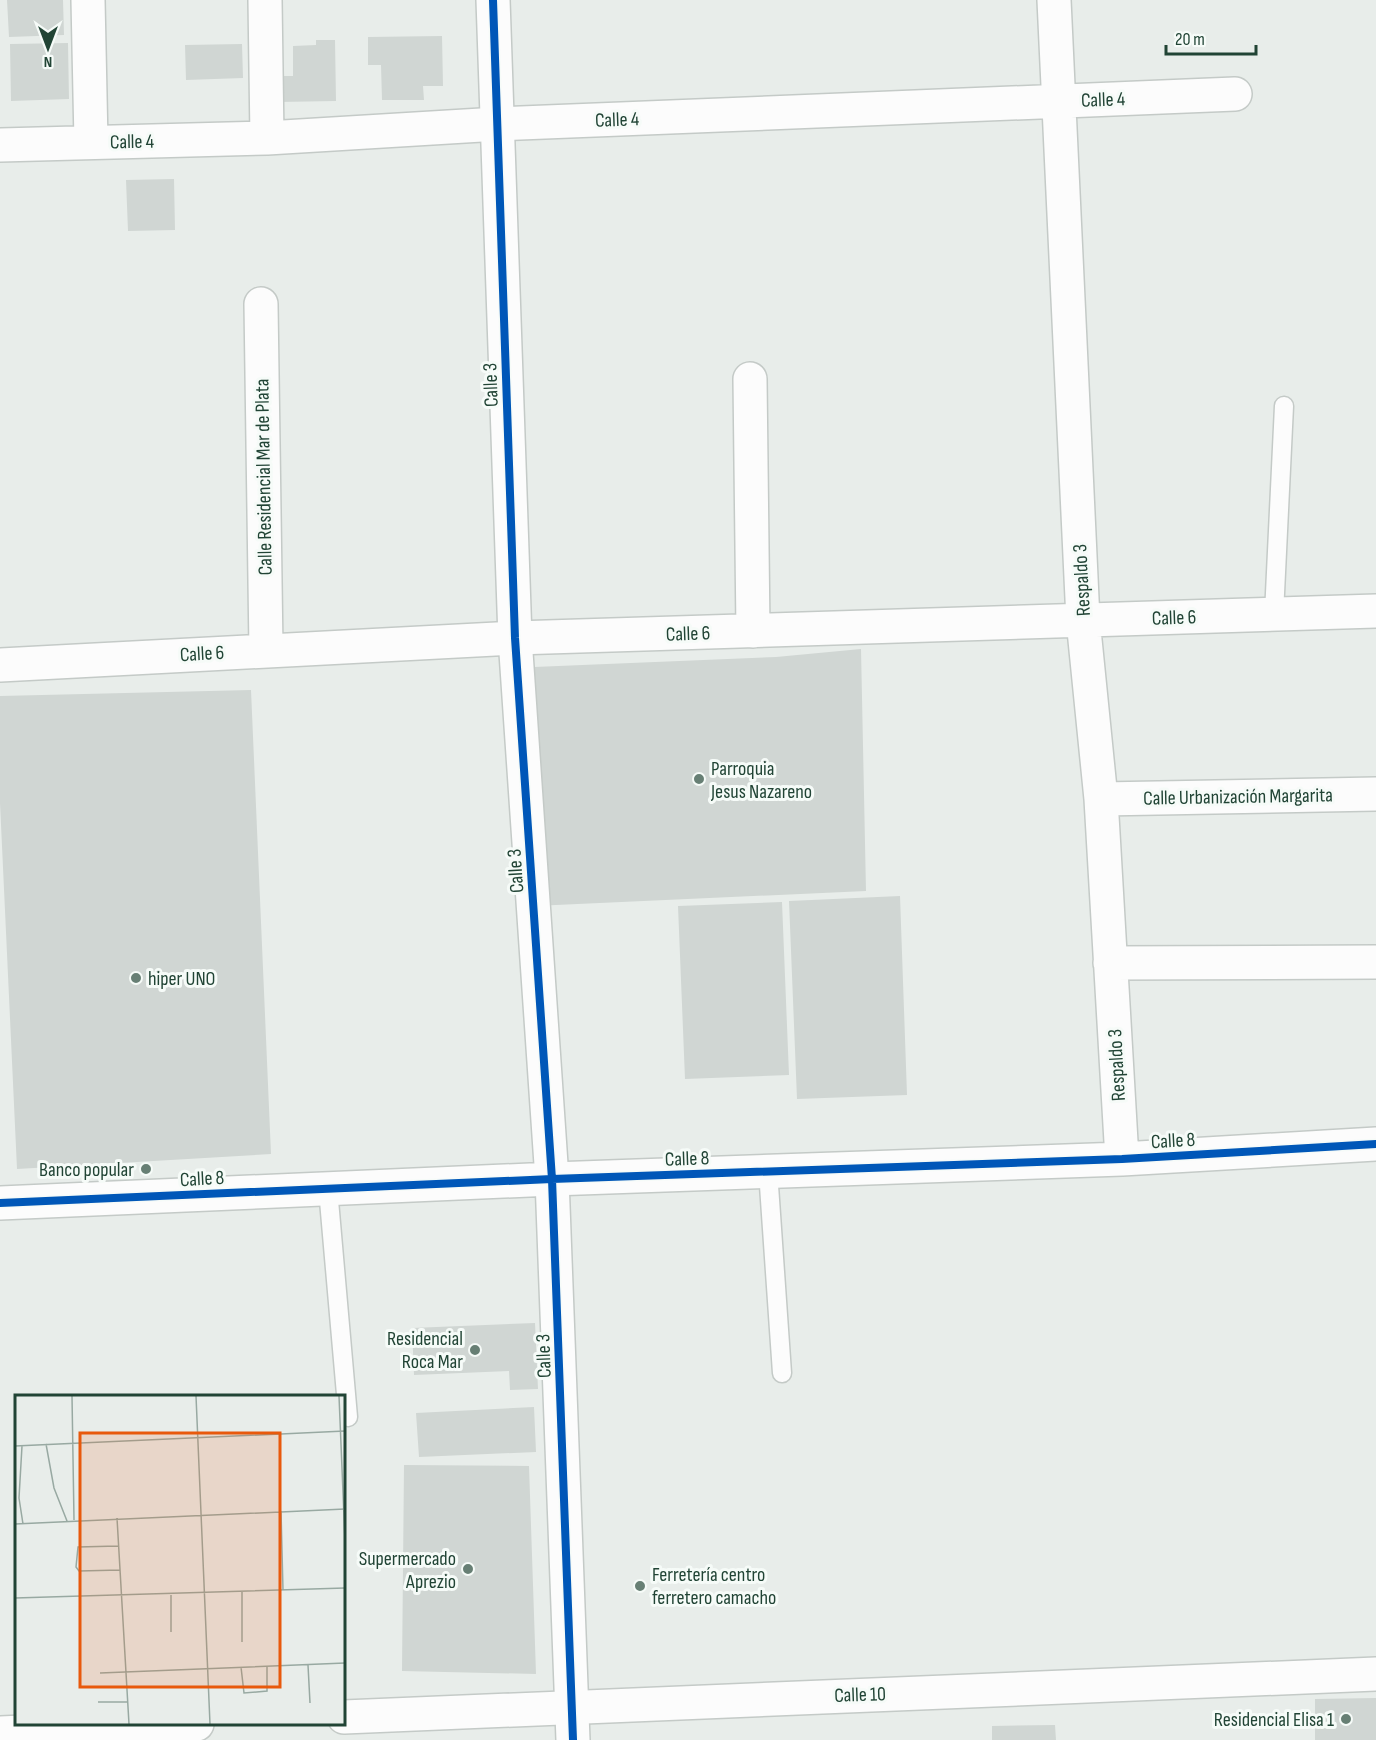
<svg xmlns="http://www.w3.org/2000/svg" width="1376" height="1740" font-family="'Sofia Sans Condensed',sans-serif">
	<rect width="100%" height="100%" fill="#e8edea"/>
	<path fill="#d0d6d3" d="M7,0H63L64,35L9,37Z
		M442,36L443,86H423L424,100H382L381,65H368V37Z
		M316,40H335L336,101L278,102V76H293V46L316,45Z
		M68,43L69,99L11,101L10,44Z
		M242,44L243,78L186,80L185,45Z
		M174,179L175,230L128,231L126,180Z
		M861,649L866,891L534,906V667L776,657Z
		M251,690L271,1154L17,1169L0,803V696Z
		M900,896L907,1095L797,1099L789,901Z
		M782,902L789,1075L685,1079L678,906Z
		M535,1323L538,1389L510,1390L509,1371L414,1375L412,1328Z
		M534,1407L536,1452L419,1457L416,1413Z
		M404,1465L529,1466L536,1674L402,1671Z
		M1376,1698V1740H1315V1699Z
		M1055,1725L1056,1740H992V1726Z"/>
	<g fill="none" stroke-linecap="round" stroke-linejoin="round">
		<defs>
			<path id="service" d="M1274,614L1284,406
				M768,1171L782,1373
				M328,1189L348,1417"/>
			<path id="minor" d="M88,0L91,142
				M265,0L267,138
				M1054,0L1083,620L1101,799L1122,1159
				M0,145L267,138L498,124L1235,94
				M261,304L266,650
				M750,379L753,631
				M0,665L515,638L1376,611
				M1101,799L1376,794
				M1110,963L1376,962
				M552,1179L1122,1159L1376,1144
				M344,1717L1376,1674
				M0,1733L197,1724"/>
			<path id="tertiary" d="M493,0L515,638L552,1179L573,1740
				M0,1203L552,1179"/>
		</defs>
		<use href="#service" stroke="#c4cac7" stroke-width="21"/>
		<use href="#minor" stroke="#c4cac7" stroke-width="36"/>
		<use href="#tertiary" stroke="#c4cac7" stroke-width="36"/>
		<use href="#service" stroke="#fcfcfc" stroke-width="18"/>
		<use href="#minor" stroke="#fcfcfc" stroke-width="33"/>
		<use href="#tertiary" stroke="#fcfcfc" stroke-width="33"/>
		<defs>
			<path id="cycleway" d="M493,0L515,638L552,1179L573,1740
				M0,1203L552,1179L1122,1159L1376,1144"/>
		</defs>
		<use href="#cycleway" stroke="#f6fbf8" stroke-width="11"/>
		<use href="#cycleway" stroke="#0057b8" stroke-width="8"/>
	</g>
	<g fill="#677f74" stroke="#f6fbf8" stroke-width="2">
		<circle cx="699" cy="779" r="6"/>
		<circle cx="136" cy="978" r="6"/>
		<circle cx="146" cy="1169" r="6"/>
		<circle cx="475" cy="1350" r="6"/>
		<circle cx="468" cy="1569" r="6"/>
		<circle cx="640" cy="1586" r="6"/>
		<circle cx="1346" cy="1719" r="6"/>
	</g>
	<g text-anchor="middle" stroke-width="6" stroke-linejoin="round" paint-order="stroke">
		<g font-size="20" fill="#214435" stroke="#f6fbf8">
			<text transform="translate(1103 99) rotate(-2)" y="7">Calle 4</text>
			<text transform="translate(617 119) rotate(-2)" y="7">Calle 4</text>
			<text transform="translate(132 141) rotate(-1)" y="7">Calle 4</text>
			<text transform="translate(490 385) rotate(-92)" y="7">Calle 3</text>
			<text transform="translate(263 477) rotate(-91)" y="7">Calle Residencial Mar de Plata</text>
			<text transform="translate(1081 580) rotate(-93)" y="7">Respaldo 3</text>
			<text transform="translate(1174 617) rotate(-2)" y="7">Calle 6</text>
			<text transform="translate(688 633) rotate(-2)" y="7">Calle 6</text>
			<text transform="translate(202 653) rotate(-3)" y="7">Calle 6</text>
			<text transform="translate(1238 796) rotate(-1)" y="7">Calle Urbanización Margarita</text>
			<text transform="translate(515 871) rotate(-94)" y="7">Calle 3</text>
			<text transform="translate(1116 1065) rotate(-93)" y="7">Respaldo 3</text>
			<text transform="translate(1173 1140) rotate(-3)" y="7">Calle 8</text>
			<text transform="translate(687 1158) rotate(-2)" y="7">Calle 8</text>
			<text transform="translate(202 1178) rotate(-3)" y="7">Calle 8</text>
			<text transform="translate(543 1356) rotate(-92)" y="7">Calle 3</text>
			<text transform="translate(860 1694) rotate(-2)" y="7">Calle 10</text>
		</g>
		<g font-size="20" fill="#214435" stroke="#f6fbf8" text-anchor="end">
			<text x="711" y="775" text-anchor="start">Parroquia<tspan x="711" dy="23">Jesus Nazareno</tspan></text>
			<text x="148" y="985" text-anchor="start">hiper UNO</text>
			<text x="134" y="1176">Banco popular</text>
			<text x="463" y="1345">Residencial<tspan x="463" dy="23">Roca Mar</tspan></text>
			<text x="456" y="1565">Supermercado<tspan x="456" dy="23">Aprezio</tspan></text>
			<text x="652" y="1581" text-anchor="start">Ferretería centro<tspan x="652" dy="23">ferretero camacho</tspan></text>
			<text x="1334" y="1726">Residencial Elisa 1</text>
		</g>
	</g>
	<g transform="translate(15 1395)">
		<rect width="330" height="330" fill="#e8edea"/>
		<path fill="none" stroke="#98a9a2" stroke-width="1.5" d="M57,1L59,125M181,1L195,329M324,1L330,146M31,49L39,93L52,126M0,51L330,36M7,51L4,103L8,129M266,116L268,195M102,123L114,329M0,129L330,114M103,151L63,152L61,172L64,176L105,175M227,197V247M156,200V237M0,203L330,193M293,270L295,308M226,272L229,298L252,296V271M85,278L330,268M83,307H113"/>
		<path fill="#e8590c" fill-opacity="0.15" stroke="#e8590c" stroke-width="3" d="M65,38H265V292H65Z"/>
		<rect width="330" height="330" fill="none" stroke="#214435" stroke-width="3"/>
	</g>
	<g transform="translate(48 48) rotate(180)" stroke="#f6fbf8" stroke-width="4.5" paint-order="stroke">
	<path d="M0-4.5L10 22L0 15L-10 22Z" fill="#214435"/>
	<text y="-9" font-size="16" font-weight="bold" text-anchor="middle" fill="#214435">N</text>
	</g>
	<path d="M1166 45v9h90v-9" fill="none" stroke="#214435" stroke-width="3"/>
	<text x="1175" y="45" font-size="18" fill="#214435" stroke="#f6fbf8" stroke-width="4.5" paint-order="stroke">20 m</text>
</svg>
